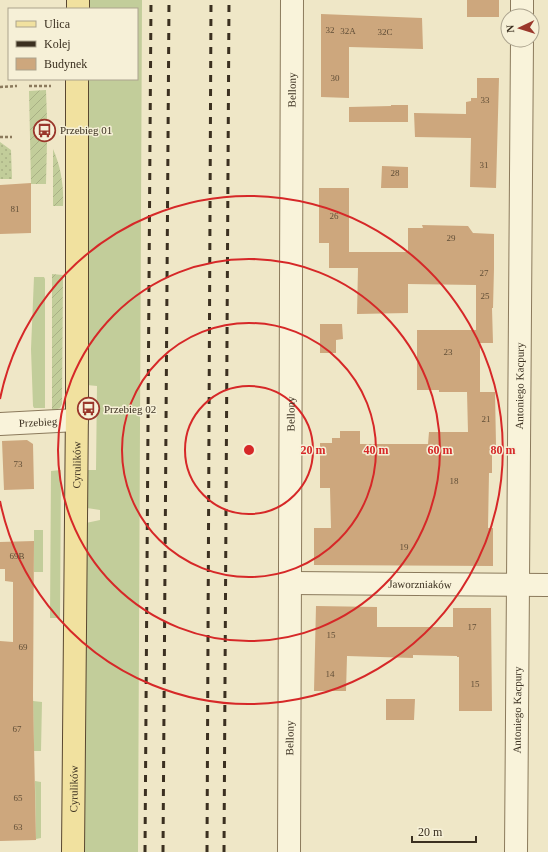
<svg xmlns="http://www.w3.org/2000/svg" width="548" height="852" font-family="'Times New Roman',serif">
	<defs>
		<pattern id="park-dots" width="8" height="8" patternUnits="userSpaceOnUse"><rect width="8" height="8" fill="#c2cd9a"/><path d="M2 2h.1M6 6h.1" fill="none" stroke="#a8b084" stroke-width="1.8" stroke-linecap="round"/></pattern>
		<pattern id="garden-furrows" width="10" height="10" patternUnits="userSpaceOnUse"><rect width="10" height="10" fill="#c2cd9a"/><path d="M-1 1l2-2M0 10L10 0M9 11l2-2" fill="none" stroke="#a8b084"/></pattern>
	</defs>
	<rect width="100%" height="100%" fill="#efe7c7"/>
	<path fill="#c2cd9a" d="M89,0H142L138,852H83L86,523L100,520V510L87,508L86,470H96L97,386L87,385L89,79H137V9H89Z
		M34,277H44L45,279V408H34L33,406L31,349Z
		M61,470L60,618H50L51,471Z
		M34,530H43V572H34Z
		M33,701L42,702L41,751H34Z
		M35,781L41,782V838L36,839Z"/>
	<path fill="url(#park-dots)" d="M0,142L11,150L12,179H0Z"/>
	<path fill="url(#garden-furrows)" d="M46,90L47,119L41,120L40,141H47L46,184H31L29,91Z
		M53,149C61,167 64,186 63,206H53Z
		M52,274L63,275L62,404L60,408L52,411Z"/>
	<path fill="#cda77d" d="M467,0H499V17H467Z
		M321,14L422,18L423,49L349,47V98L321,97Z
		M477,78H499L496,188L470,187L471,138L415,137L414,113L466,114V102L471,101V98H477Z
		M391,105H408V122H349V107L391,106Z
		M382,166L408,167V188H381Z
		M31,183V233L0,234V185Z
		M319,188H349V252H408V228H423L422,225L468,226L473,233L494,234V269L493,308H492L493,343H480V392H495L496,445H492V473H489L488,528H493V566L314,565V528H331L330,488H320V443H332V438H340V431H360V444H428L429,432H468L467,392H479H439V390H417V330H476V285L408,284V313L357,314L358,268H329V243H319Z
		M320,324H342L343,339L336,340V353H320Z
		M27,440L33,444L34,489L4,490L2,441Z
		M34,541L33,696L36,840L0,841V641L13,642V582L5,581V569H0V542Z
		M316,606L377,607V627H453V608H491L492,711H459V657H457V656L413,655V658L347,656L346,691H314Z
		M386,699H415L414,720H386Z"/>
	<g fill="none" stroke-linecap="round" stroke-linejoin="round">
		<defs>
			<g id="minor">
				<path d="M522,16V0"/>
				<path id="s1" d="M0,424L77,420"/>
				<path id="s2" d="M291,583L548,585"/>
				<path id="s3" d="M289,852L292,0"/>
				<path id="s4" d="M516,852L522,40"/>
			</g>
			<g id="major">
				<path d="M78,9V0"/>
				<path id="s5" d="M73,852L77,407V79"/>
			</g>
		</defs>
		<use href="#minor" stroke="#8b7a5c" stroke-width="24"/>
		<use href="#major" stroke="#594730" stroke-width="24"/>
		<path stroke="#8b7a5c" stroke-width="2.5" stroke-dasharray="3 2" stroke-linecap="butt" d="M29,86H51
			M0,87L17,86
			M0,137H12"/>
		<use href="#minor" stroke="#f9f3da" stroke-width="22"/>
		<use href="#major" stroke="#f1e19f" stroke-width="22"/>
		<path stroke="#3b3020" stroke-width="3" stroke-dasharray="7 7" stroke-linecap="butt" d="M145,852L151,0
			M163,852L169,0
			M207,852L211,0
			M224,852L229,0"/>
	</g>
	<g fill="none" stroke="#d62828" stroke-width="2">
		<circle cx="249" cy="450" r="64"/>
		<circle cx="249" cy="450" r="127"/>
		<circle cx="249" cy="450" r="191"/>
		<path d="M0 399A254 254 0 1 1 0 501"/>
	</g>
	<defs>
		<symbol id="bus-ring" viewBox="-11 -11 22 22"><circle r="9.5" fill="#f6f0d7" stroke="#9a372b" stroke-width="1.5"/><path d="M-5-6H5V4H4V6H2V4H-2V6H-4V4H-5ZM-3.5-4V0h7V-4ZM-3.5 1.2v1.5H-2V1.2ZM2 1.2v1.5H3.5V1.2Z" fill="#9a372b"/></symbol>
	</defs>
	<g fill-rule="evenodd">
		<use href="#bus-ring" x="32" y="118" width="25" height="25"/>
		<use href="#bus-ring" x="76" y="396" width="25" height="25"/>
	</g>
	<g text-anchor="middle" stroke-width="3" stroke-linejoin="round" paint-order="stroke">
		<g font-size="9" fill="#604e37">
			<text x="330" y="33">32</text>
			<text x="348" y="34">32A</text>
			<text x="385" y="35">32C</text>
			<text x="335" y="81">30</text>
			<text x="485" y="103">33</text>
			<text x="484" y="168">31</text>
			<text x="395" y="176">28</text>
			<text x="15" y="212">81</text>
			<text x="334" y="219">26</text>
			<text x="451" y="241">29</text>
			<text x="484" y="276">27</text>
			<text x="485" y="299">25</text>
			<text x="448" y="355">23</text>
			<text x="486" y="422">21</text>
			<text x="18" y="467">73</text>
			<text x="454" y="484">18</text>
			<text x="404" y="550">19</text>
			<text x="17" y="559">69B</text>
			<text x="472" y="630">17</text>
			<text x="331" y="638">15</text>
			<text x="23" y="650">69</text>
			<text x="330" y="677">14</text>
			<text x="475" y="687">15</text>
			<text x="17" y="732">67</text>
			<text x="18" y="801">65</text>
			<text x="18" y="830">63</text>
		</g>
		<g font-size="11" fill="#3b3020" stroke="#f6f0d7">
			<text dy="4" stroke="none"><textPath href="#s3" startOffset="762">Bellony</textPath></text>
			<text dy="4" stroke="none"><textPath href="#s4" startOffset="466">Antoniego Kacpury</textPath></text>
			<text dy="4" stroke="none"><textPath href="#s3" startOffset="438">Bellony</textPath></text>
			<text dy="4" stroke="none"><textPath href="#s1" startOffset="38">Przebieg</textPath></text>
			<text dy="4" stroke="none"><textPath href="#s5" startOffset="387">Cyrulików</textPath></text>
			<text dy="4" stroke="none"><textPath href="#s2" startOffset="129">Jaworzniaków</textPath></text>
			<text dy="4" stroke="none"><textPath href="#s4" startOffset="142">Antoniego Kacpury</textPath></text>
			<text dy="4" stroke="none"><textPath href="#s3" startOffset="114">Bellony</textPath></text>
			<text dy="4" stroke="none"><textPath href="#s5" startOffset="63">Cyrulików</textPath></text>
		</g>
		<g font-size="11" fill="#3b3020" stroke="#f6f0d7" text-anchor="start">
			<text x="60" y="134">Przebieg 01</text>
			<text x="104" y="413">Przebieg 02</text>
		</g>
	</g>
	<circle cx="249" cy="450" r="6" fill="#d62828" stroke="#f6f0d7" stroke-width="2"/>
	<g font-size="12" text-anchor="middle" font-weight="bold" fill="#d62828" stroke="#f6f0d7" stroke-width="3" stroke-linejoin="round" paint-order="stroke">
		<text x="313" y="454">20 m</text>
		<text x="376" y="454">40 m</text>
		<text x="440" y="454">60 m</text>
		<text x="503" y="454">80 m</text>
	</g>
	<rect x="8" y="8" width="130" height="72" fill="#f6f0d7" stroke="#aba38e"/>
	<rect x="16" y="21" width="20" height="6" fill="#f1e19f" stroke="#aba38e"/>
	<text x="44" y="28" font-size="12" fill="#3b3020">Ulica</text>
	<rect x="16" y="41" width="20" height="6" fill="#3b3020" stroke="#aba38e"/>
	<text x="44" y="48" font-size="12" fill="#3b3020">Kolej</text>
	<rect x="16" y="58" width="20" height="12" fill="#cda77d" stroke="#aba38e"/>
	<text x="44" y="68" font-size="12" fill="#3b3020">Budynek</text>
	<g transform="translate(520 28) rotate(266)"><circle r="19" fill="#f6f0d7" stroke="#aba38e"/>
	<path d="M0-3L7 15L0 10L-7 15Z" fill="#9a372b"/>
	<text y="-6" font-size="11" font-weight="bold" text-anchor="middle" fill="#3b3020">N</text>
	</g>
	<path d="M412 836v6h64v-6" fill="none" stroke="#3b3020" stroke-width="2"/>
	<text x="418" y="836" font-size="12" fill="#3b3020" stroke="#f6f0d7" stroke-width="3" paint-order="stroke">20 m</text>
</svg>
